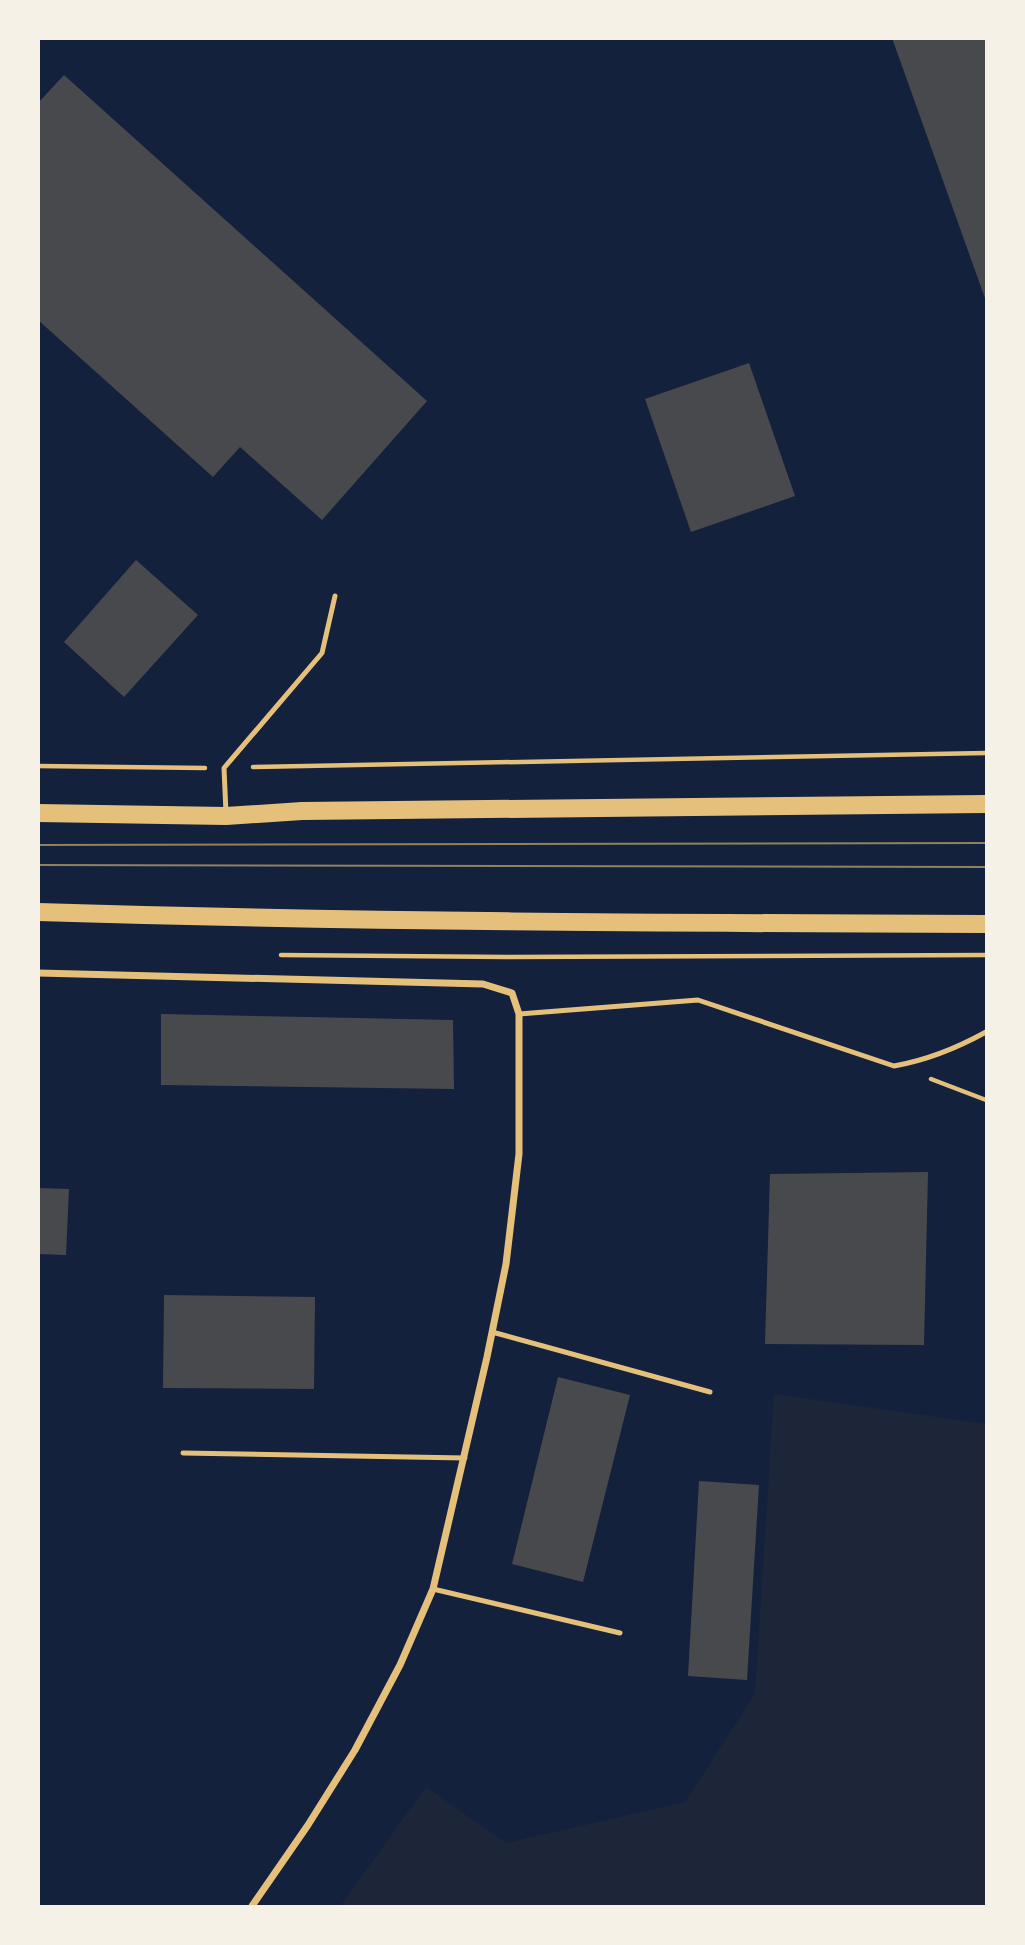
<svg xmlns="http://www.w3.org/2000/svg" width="1025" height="1945" font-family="'Alegreya Sans',sans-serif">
	<rect width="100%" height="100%" fill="#14213d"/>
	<path fill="#1d2539" d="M774,1394L986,1424V1906H340L426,1787L506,1843L685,1802L755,1694Z"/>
	<path fill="#48494c" d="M892,38H986V301Z
		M64,75L427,401L322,520L240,447L213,477L38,320V103Z
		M749,363L795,496L691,532L645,399Z
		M136,560L198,615L124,697L64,642Z
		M161,1014L453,1020L454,1089L161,1085Z
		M928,1172L924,1345L765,1344L770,1174Z
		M38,1188L69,1189L66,1255L38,1254Z
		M164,1295L315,1297L314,1389L163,1388Z
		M558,1377L630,1395L583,1582L512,1564Z
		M699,1481L759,1485L747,1680L688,1676Z"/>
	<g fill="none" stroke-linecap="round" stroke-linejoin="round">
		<path stroke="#e5c07b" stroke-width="4.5" d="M38,766L205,768
			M253,767L986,753
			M281,955L507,957L986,955
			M931,1079L986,1100"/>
		<path stroke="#e5c07b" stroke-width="5" d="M226,813L224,768L322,653L335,596
			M519,1014L698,1000L894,1066C928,1060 957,1048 986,1032
			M492,1332L710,1392
			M183,1453L465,1458
			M433,1589L620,1633"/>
		<path stroke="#e5c07b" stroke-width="7" d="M38,973L483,984L512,993L519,1014V1154L506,1264L487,1357L433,1589L400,1665L355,1750L308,1825L252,1906"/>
		<path stroke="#e5c07b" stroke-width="18" d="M38,813L226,816L302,811L986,804
			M38,912C354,922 670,923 986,924"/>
		<path stroke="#918062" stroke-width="2" d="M38,845L986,843
			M38,865L986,867"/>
	</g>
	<rect width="1025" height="1945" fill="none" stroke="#f6f1e7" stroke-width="80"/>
</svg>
